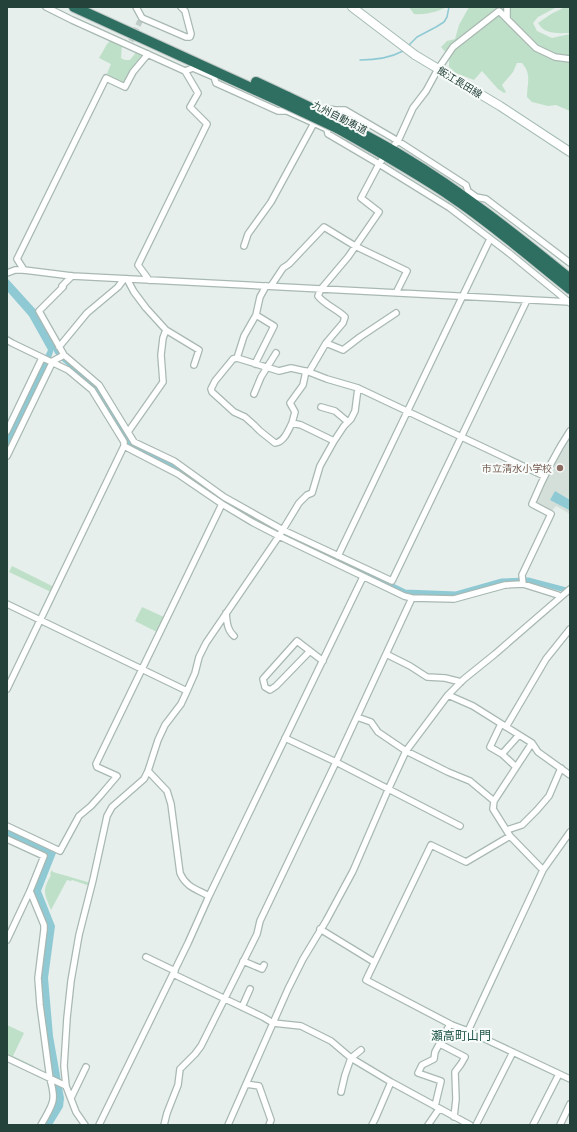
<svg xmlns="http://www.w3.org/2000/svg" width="577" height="1132" font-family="Raleway,'Noto Sans JP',sans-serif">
	<rect width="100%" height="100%" fill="#e6efeb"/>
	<path fill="#d4dfda" d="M570,434V514L556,506L551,512L535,504L557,454Z"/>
	<path fill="#bfe0c8" d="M409,7H447C436,12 426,15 414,14Z
		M469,7H557L538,17L533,23L537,31L552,38L570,34V111L556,105L548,106L532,102L527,97C527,82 532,75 522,63H517L513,72L502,85L506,92L504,93L498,89L482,71L474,80L456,73L449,67V56L441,47L447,41L455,39L459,25Z
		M565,7H570V33C558,33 545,35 538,23L551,14Z
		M111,40L122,45L121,58L125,60H130L137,51L145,55L125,85L106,76L111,64L99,58L107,44Z
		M12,566L54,587L51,592L9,572Z
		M142,607L164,617L157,632L135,621Z
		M52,870L53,872L91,883L90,886L72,880L71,881L67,880L51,910C44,892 42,892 51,875L50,874Z
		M7,1025L24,1033L13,1056L34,1066V1067L7,1054Z"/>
	<path fill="#8ec9d4" d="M7,278L37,311L53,340L50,343L53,348V352L51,358L7,451V435L48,350L29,316L7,291Z
		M555,491L570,500V508L569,510L550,500Z
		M7,829L37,843L56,853L41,891L55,926L48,978L53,1036L64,1098L63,1107L52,1125H44L55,1106L56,1100L45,1028L42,999L41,977L47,926L33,891L47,856L7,837Z"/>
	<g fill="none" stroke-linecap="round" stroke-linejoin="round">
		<path stroke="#8ec9d4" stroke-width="1.5" d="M407,47L417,37L436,27L444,22L447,17L449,7
			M360,60C375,60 390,58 403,51"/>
		<path stroke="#8ec9d4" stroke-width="5" d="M48,337L59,355L98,388L131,444L176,467L222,500L276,529
			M312,547L405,592L456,594L502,581L528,580L570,591"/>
		<path stroke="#bfccc8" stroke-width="5.5" stroke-dasharray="5.5 3" stroke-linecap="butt" d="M131,41L140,21"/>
		<defs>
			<path id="street" d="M46,7L72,20L185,71L198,93L190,107L207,124L138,265L149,280
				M136,7L142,18L186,37H190L191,34L185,11L181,7
				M507,7V19
				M185,71L193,68L214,77L216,83L278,111H287L327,129L328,134L379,164L450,208L509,253L570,303
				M325,117L329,109L335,110H345L398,141L466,185L468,191L476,197L486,199L570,263
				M395,144L398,141L413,108L426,91L438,69L453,47L499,11L536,48L555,57L570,59
				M244,246L248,234L271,202L314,123
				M24,270L17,259L106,78L125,87L133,72L148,54
				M7,273L15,270H24L72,276L570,302
				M72,276L62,286L63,287L39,311L64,355L99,385L134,442L174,461L224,497L283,530L392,581L527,300
				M127,279L134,292L146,308L166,330L199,350L194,365
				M271,286L283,268L289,264L324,227L355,246L407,271L396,293
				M7,340L12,343L68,370L92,390L124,442V446L7,689
				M326,343L343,350L360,337L396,313
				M59,347L87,313L118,287L124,279
				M237,358L244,336L256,315L260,297L266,286
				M255,364L274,326L256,315
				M309,372L326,343L343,323L345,317C337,309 325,305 318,296L321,289L348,257L379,212L361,198L379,164L382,160
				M254,394L261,377L276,353
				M321,407L335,411L348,422
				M292,423L295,412L290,403L303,385L306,371
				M7,431L42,358
				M128,432L163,382L161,355L163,338L166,330
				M334,441L301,425L292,423C288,431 284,442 275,443L260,431L254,425L245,417L234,412L212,392L211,389L215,381L233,359L237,358L279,371L291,368L309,372L327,379L358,388L544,476
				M124,446L178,474L222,504L252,522L279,536L404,596L412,598L454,599L505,585L523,584L558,595
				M7,456L52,363L53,361L64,355
				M338,556L490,239
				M523,584L522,575L551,514L532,504C543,478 554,455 570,431
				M7,604L187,691
				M226,613C227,622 227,630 234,636
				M310,651L276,686L270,690L265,687L263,679L297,641L323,661
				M386,654L410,666L427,677L445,678L461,682
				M448,695L473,706L532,743L538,752L570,775
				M357,717L371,722L378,732L406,751L448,772L470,781L494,801
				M501,724L490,747L502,754
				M506,727L546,659L570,629
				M285,738L336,762L460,826
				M532,743L494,801L493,809L510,836L543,870
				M516,767L502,754L519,735
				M148,771L167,791L171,804L180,873C186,887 196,889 209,896
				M7,826L60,851L79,816L91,806L100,796L117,776L97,767L96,764L222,504
				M507,830L522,825L537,810L549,796L561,768
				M510,836L466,862L431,845L366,980L452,1025L468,1031L570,1079
				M7,839L44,856L30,891L7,940
				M30,891L44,925V930L38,978L40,1005L50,1079C57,1102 52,1105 41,1125
				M320,929L374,962
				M146,957L175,971
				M243,961L262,969L264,965
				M173,974L263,1017L273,1023L301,1026L331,1041L351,1058L391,1082L470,1125
				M242,1007L250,989
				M468,1031L543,870L570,832
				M440,1044L465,1057L461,1064L455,1072L456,1099L454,1117
				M7,1058L66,1086
				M246,1084L259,1086L271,1120L269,1125
				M341,1092L345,1075L351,1058L361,1050
				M71,1098L86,1067
				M435,1106L441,1081L418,1073L422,1065L434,1059L435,1052L450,1024
				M85,1125L76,1112L66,1086L64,1066L67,1018L71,981L79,935L93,880L107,816L112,807L144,779L148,771L158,740L165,725L181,704L187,691L195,673L199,657L206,643L279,536L299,503L307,495L312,493L320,466L334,441L344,426L351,419L355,411L358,388
				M99,1125L188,943L209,896L363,577
				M164,1125L167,1113L178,1085L180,1069L195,1054L201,1046L257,934L260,921L336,762L412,598
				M228,1125L288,989L303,959L326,921L353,871L388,790L406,751L448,695L464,679L495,654L570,589
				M372,1125L376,1117L391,1082
				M428,1125L439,1109
				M476,1125L513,1052
				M533,1125L559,1074
				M560,1125L570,1104"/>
			<path id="secondary" d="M352,7L415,55L500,106L570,152"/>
			<path id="highway" d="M74,7L284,103
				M256,82L288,97
				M340,122C361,133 382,144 402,156C462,192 516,235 570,279
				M337,128C378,151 417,173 455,199C495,226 532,259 570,289"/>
		</defs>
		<use href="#street" stroke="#a8b8b2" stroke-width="8"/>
		<use href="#secondary" stroke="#a4bbb3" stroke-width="10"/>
		<use href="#highway" stroke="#c2cac8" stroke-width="12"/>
		<use href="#street" stroke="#fff" stroke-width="5.5"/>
		<use href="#secondary" stroke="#fff" stroke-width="8"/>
		<use href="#highway" stroke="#2f6f62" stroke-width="10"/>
		<defs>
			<path id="highway-bridge" d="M288,97L340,122
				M284,103L337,128"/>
		</defs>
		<use href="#highway-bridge" stroke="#c2cac8" stroke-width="12" stroke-linecap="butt"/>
		<use href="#highway-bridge" stroke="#2f6f62" stroke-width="10"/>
	</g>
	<circle fill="#8d6e63" stroke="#f7fbf9" stroke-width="1.5" cx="560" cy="468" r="4"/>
	<g text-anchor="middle" stroke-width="4" stroke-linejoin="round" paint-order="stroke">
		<g font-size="10" fill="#24423a" stroke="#f7fbf9">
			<text transform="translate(460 82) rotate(31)" y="4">飯江長田線</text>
			<text transform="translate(340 117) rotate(27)" y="4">九州自動車道</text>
		</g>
		<g font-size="10" fill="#785e54" stroke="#f7fbf9" text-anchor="end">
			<text x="552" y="472">市立清水小学校</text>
		</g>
		<g font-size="12" fill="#1f5548" stroke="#f7fbf9">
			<text x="461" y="1040">瀬高町山門</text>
		</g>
	</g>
	<rect width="577" height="1132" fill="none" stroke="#24423a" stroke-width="16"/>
</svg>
